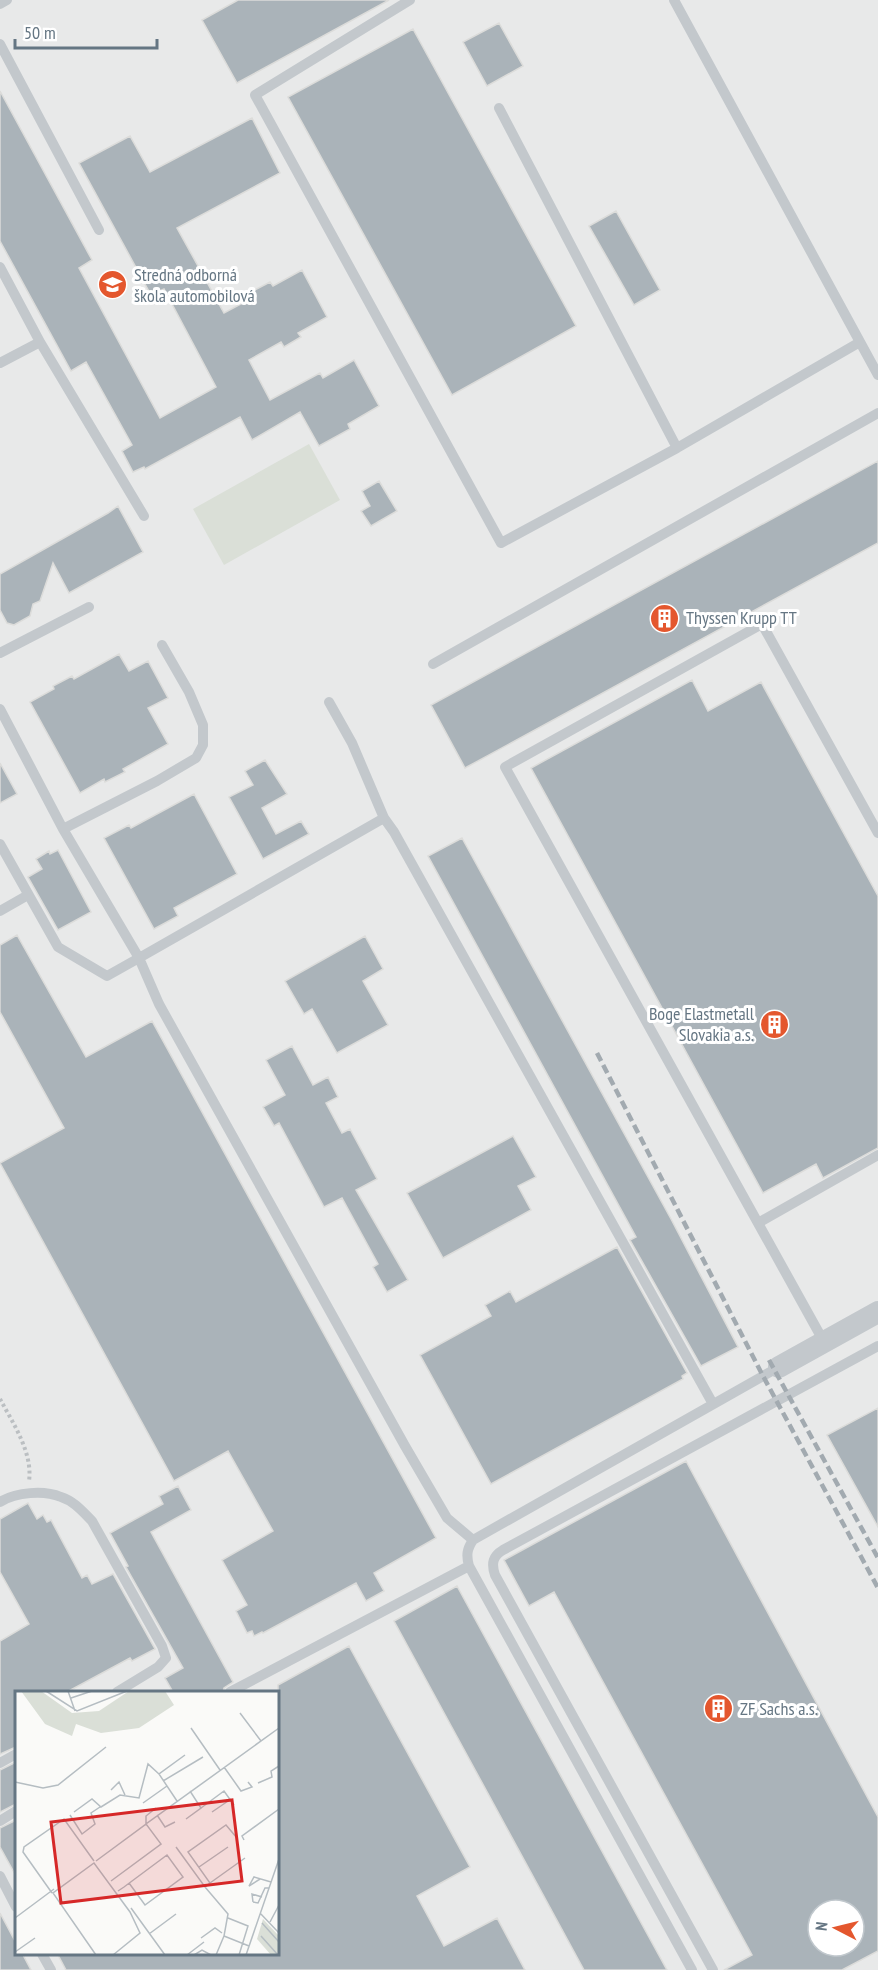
<svg xmlns="http://www.w3.org/2000/svg" width="878" height="1970" font-family="'PT Sans Narrow',sans-serif">
	<rect width="100%" height="100%" fill="#fafaf8"/>
	<path fill="#e8e9e9" fill-rule="evenodd" d="M0,0H878V1970H0ZM16,1692H278V1954H16ZM818,1910H854V1946H818Z"/>
	<path fill="#dadfd7" d="M309,444L340,500L224,565L193,509Z"/>
	<path fill="#aab3b9" stroke="#dcdcda" stroke-width="1.5" fill-rule="evenodd" d="M238,0H389L237,83L202,20Z
		M499,23L523,66L487,86L463,42Z
		M413,29L576,326L452,395L288,97Z
		M0,91L92,260L79,268L160,418L216,387L164,289L151,295L79,163L130,136L150,172L252,118L280,173L177,228L224,313L256,296L253,291L270,282L273,286L302,270L327,317L298,333L301,337L284,347L281,342L249,360L270,400L320,373L323,378L354,360L379,406L348,424L350,429L319,446L300,412L252,440L240,417L145,469L144,467L133,472L122,451L132,445L86,362L71,371L0,241Z
		M616,211L660,290L634,305L589,226Z
		M878,461V543L465,768L431,705Z
		M379,481L397,511L371,526L361,511L370,506L362,491Z
		M118,506L143,552L69,593L53,563L40,601L33,604L30,616L14,625L7,623L0,610V574L108,513Z
		M119,654L129,671L148,661L168,698L148,708L168,744L123,769L125,772L105,782L104,779L80,793L30,702L54,689L53,686L72,676L74,679Z
		M692,680L708,711L761,682L878,896V1148L823,1178L816,1164L763,1193L531,768Z
		M265,760L287,794L262,808L276,834L301,821L309,834L263,859L229,797L253,785L245,771Z
		M0,763L17,794L0,803Z
		M194,794L237,874L174,908L178,916L154,929L104,838L129,825L131,828Z
		M462,838L671,1219L738,1347L701,1366L630,1240L636,1237L428,856Z
		M58,850L91,912L58,930L28,877L42,869L36,859L49,851L50,854Z
		M17,935L86,1057L152,1021L436,1538L374,1573L384,1591L366,1601L356,1583L263,1633L262,1632L254,1636L252,1631L247,1633L236,1611L247,1605L222,1560L273,1531L228,1451L174,1481L0,1163L64,1128L0,1012V945Z
		M365,936L383,969L363,981L388,1025L337,1053L312,1009L304,1014L285,981Z
		M292,1046L313,1085L328,1077L338,1097L326,1103L342,1133L350,1129L377,1179L356,1190L408,1280L387,1292L373,1267L378,1264L342,1198L324,1207L279,1123L274,1126L263,1107L285,1095L266,1060Z
		M513,1136L536,1177L518,1186L531,1210L443,1258L407,1193Z
		M617,1247L687,1373L682,1376L683,1379L491,1484L420,1355L491,1316L485,1305L510,1291L516,1302Z
		M878,1408V1527L827,1435Z
		M686,1461L878,1817V1951L842,1970H724L752,1955L554,1592L529,1606L504,1560ZM818,1910H854V1946H818Z
		M178,1486L191,1510L151,1532L233,1682L224,1688L223,1692H173L165,1678L183,1668L126,1567L128,1566L110,1533L163,1504L159,1496Z
		M28,1503L37,1519L43,1515L47,1522L51,1520L82,1578L87,1575L92,1584L113,1574L155,1649L132,1661L130,1658L67,1692H16V1747L0,1754V1641L29,1624L0,1572V1519Z
		M457,1586L639,1919L667,1970H584L455,1733L394,1621Z
		M349,1646L470,1867L417,1896L444,1946L497,1918L525,1970H66L57,1953H278V1685Z
		M16,1762V1804L0,1812V1770Z
		M16,1820V1876L0,1847V1828Z
		M0,1913L16,1943V1953H22L31,1970H0Z"/>
	<g fill="none" stroke-linecap="round" stroke-linejoin="round">
		<path stroke="#bbbfc2" stroke-width="4" stroke-dasharray="3 3" stroke-linecap="butt" d="M0,1399C13,1423 33,1453 29,1481"/>
		<path stroke="#c3c8cc" stroke-width="10" d="M410,0L255,95L501,543L677,448L860,342L878,375
			M674,0L860,342
			M0,4L7,0
			M0,44L99,230
			M499,108L677,448
			M0,267L40,342
			M0,363L40,342L144,516
			M0,653L89,607
			M433,664L878,413
			M329,702L352,743L384,818
			M0,709L63,829L139,958L384,818L394,832L713,1404
			M63,829L157,781L196,758L203,745V725L189,692L162,645
			M0,844L58,947L107,976L139,958L159,1004L405,1446L447,1518L473,1540
			M0,911L28,895
			M758,1223L878,1155
			M824,1342L505,767L762,624L878,833
			M0,1502C16,1492 44,1490 61,1497C74,1501 83,1512 92,1521L162,1646L166,1658L158,1667L117,1692
			M230,1692L469,1566
			M0,1763L16,1754
			M0,1821L16,1811
			M0,1876L16,1907
			M42,1954L51,1970
			M692,1970L469,1566C466,1555 467,1549 473,1540L779,1367
			M713,1970L495,1575C491,1563 493,1556 503,1550L878,1346"/>
		<path stroke="#c3c8cc" stroke-width="22" d="M779,1367L878,1312"/>
		<path stroke="#a2aab0" stroke-width="4.5" stroke-dasharray="9 4.5" stroke-linecap="butt" d="M597,1053L763,1376L878,1588
			M769,1360L878,1558"/>
	</g>
	<defs>
		<symbol id="school-disc" viewBox="-11 -11 22 22"><circle r="9.5" fill="#e4572e" stroke="#fff"/><path d="M0-5L7-2L0 1L-7-2ZM-4 1L0 2.5L4 1V4Q0 6-4 4Z" fill="#fff"/></symbol>
		<symbol id="building-disc" viewBox="-11 -11 22 22"><circle r="9.5" fill="#e4572e" stroke="#fff"/><path d="M-4-6H4V6H1V3H-1V6H-4ZM-2.5-4.3h1.7v1.8h-1.7ZM.8-4.3h1.7v1.8H.8ZM-2.5-1h1.7V.8h-1.7ZM.8-1h1.7V.8H.8Z" fill="#fff"/></symbol>
	</defs>
	<g fill-rule="evenodd">
		<use href="#school-disc" x="96" y="268" width="33" height="33"/>
		<use href="#building-disc" x="648" y="602" width="33" height="33"/>
		<use href="#building-disc" x="758" y="1008" width="33" height="33"/>
		<use href="#building-disc" x="702" y="1692" width="33" height="33"/>
	</g>
	<g text-anchor="middle" stroke-width="6" stroke-linejoin="round" paint-order="stroke">
		<g font-size="18" fill="#657683" stroke="#fff" text-anchor="start">
			<text x="134" y="281">Stredná odborná<tspan x="134" dy="21">škola automobilová</tspan></text>
			<text x="686" y="624">Thyssen Krupp TT</text>
			<text x="754" y="1020" text-anchor="end">Boge Elastmetall<tspan x="754" dy="21">Slovakia a.s.</tspan></text>
			<text x="740" y="1715">ZF Sachs a.s.</text>
		</g>
	</g>
	<g transform="translate(15 1691)">
		<rect width="264" height="264" fill="#fafaf8"/>
		<path d="M6,0H26L57,22L84,20L114,0H150L159,14L124,37L86,42L61,33L57,45L30,33ZM248,228L264,245V264H256L242,248Z" fill="#dadfd7"/>
		<path fill="none" stroke="#b5bdc2" stroke-width="1.5" d="M31,0L62,20L112,0M53,0L60,20M56,7L77,0M225,22L246,50M176,37L205,79M209,76L226,100L237,96L233,91M148,90L188,66M0,91L28,97L43,94L91,56M243,92L257,86L256,80L264,75M96,99L104,91L110,104M162,110L144,83L170,64M128,112L152,95M186,117L209,100L219,114M59,121L77,108L86,116L105,104L124,107L133,73L144,83M197,121L216,108M55,124L67,143L80,133L76,122L85,116M142,124L150,136L160,131M171,128L186,117L175,100M229,149L227,145L264,118M161,156L190,196L195,192L173,161L211,134L222,147M81,170L131,133V125L141,117M184,176L213,156M245,188L234,195L239,186L256,191M96,190L146,153L131,133L264,37M195,192L230,167M190,196L213,223L209,245L234,255M103,200L109,196L152,164L168,186L130,214L114,192M37,202L8,161L9,156L49,128L79,170M238,211L243,212L250,197H254M238,211L237,203L247,206M116,217L150,264M245,222L264,242M0,227L39,198M213,227L233,235L224,264M255,231L264,214M247,232L264,251M134,243L161,223M246,245L263,264M186,247L200,237L207,242M0,261L20,247M81,264L38,202L79,172L115,221L125,242L98,264M172,264L189,251M179,264L187,259L196,264M201,264L209,245M231,264L264,168"/>
		<path fill="#d62828" fill-opacity="0.15" stroke="#d62828" stroke-width="3" d="M217,109L227,190L46,212L36,131Z"/>
		<rect width="264" height="264" fill="none" stroke="#657683" stroke-width="3"/>
	</g>
	<g transform="translate(836 1928) rotate(277)"><circle r="28" fill="#ffffff" stroke="#c1c8cd" stroke-width="1.5"/>
	<path d="M0-4.5L10 22L0 15L-10 22Z" fill="#e4572e"/>
	<text y="-9" font-size="16" font-weight="bold" text-anchor="middle" fill="#657683">N</text>
	</g>
	<path d="M15 39v9h142v-9" fill="none" stroke="#657683" stroke-width="3"/>
	<text x="24" y="39" font-size="18" fill="#657683" stroke="#ffffff" stroke-width="4.5" paint-order="stroke">50 m</text>
</svg>
